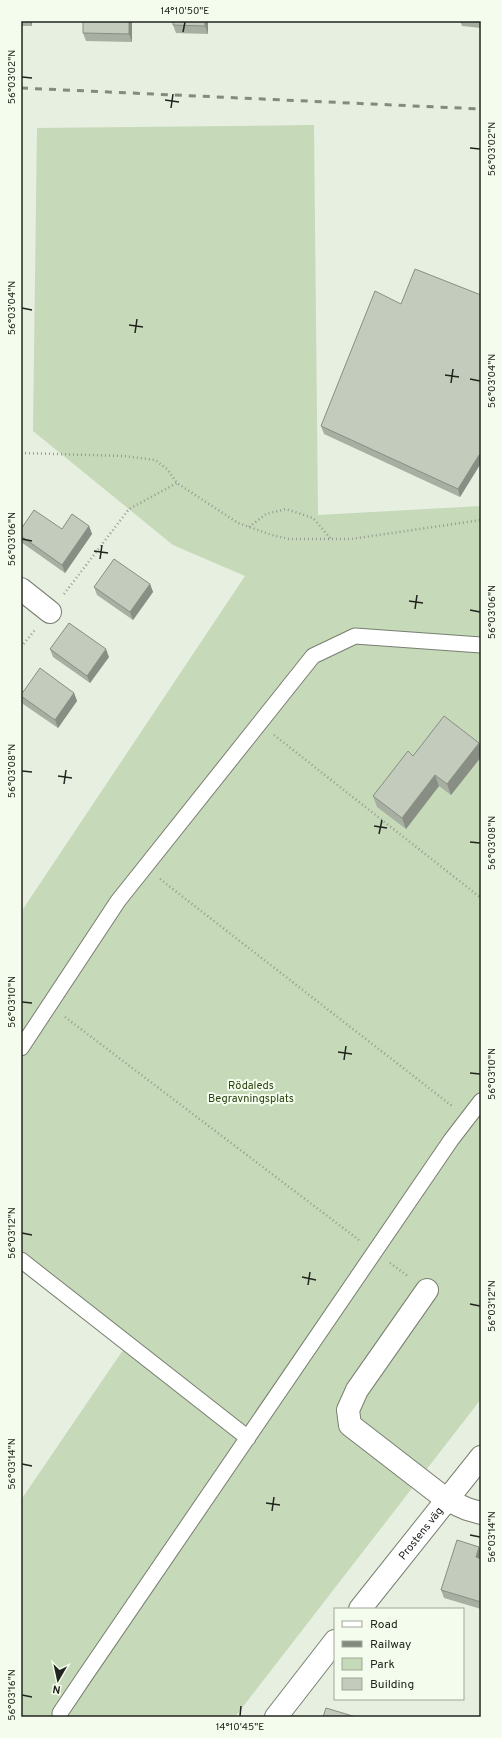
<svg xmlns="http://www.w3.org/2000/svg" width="502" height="1738" font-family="Overpass,sans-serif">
	<rect width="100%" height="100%" fill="#e6efe0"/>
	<path fill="#c6d9b8" d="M314,125L318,515L481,506V1399L235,1717H21V1500L123,1350L21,1271V912L245,576L173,545L33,431L37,128Z"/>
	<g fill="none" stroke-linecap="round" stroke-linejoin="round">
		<defs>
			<path id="lane" d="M21,1048L118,901L313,656L355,636L481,645
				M21,1260L248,1438
				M60,1713C189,1521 321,1331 451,1140L481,1101"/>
			<path id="street" d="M21,589L50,612
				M427,1290L357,1390L348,1410L350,1425L447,1500L467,1509L481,1513"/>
			<g id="secondary">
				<path id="s1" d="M360,1609L481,1457"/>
				<path d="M276,1717L335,1641"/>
			</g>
		</defs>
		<use href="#lane" stroke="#777f71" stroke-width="17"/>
		<use href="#street" stroke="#777f71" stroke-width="24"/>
		<use href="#secondary" stroke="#777f71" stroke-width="24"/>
		<path stroke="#959b90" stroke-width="2.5" stroke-dasharray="1 3" stroke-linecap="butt" d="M21,453L124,456L155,460L167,469L177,483L238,523L272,535L289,539H351L481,520
			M249,527L266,514L286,509L313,518L331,539
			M64,594L129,509L177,483
			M21,647L35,630
			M274,735L481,898
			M160,879L452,1106
			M65,1017L359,1240
			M390,1263L409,1277"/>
		<use href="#lane" stroke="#fff" stroke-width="15"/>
		<use href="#street" stroke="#fff" stroke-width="22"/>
		<use href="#secondary" stroke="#fff" stroke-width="22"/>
		<path stroke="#848a7f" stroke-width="3" stroke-dasharray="7 7" stroke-linecap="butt" d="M21,88L481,109"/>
	</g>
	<path fill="#a7afa2" d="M21,21H32V26H21Z
		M83,21H132V42L86,41L83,33Z
		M208,21V34L176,33L173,25Z
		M460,21H481V28L462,26Z
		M481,295V463L460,497L324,434L321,426L401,304Z
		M89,526L92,534L65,573L21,542V529H62Z
		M150,584L153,592L133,620L97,595L94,587Z
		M50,649L109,657L90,683L53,657Z
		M74,693L77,701L58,728L23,704L21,698V695Z
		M481,748V757L451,795L439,786L406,829L377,807L373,796L413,756Z
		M481,1552V1609L444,1598L441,1590Z"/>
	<path fill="#888e84" d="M30,21H32V26Z
		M129,21H132V42L129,34Z
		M205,21H208V34L205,26Z
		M479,455L481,461V463L460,497L458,489Z
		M89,526L92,534L65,573L62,565Z
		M150,584L153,592L133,620L130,612Z
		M106,649L109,657L90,683L87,676Z
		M74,693L77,701L58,728L55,720Z
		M479,743L481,748V757L451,795L447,784Z
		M435,775L439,786L406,829L402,818Z
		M479,1547L481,1552V1558L479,1565L476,1557Z"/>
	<path fill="#c2cbbc" stroke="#888e84" d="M83,21H129V34L83,33Z
		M173,21H205V26L173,25Z
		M415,269L481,295V456L479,455L458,489L321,426L375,291L401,304Z
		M34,510L62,529L72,514L89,526L62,565L21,536V529Z
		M114,559L150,584L130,612L94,587Z
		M69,623L106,649L87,676L50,649Z
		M40,668L74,693L55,720L21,696V695Z
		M444,716L479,743L447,784L435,775L402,818L373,796L408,751L413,756Z
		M457,1540L479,1547L476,1557L481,1559V1602L441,1590Z
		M326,1708L356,1717H323Z"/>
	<path fill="none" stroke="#22251f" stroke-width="1.5" d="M183,32L185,22M22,77L32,78M165,100L179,102M171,108L173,94M470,148L480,149M22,308L32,310M129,325L143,327M135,333L137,319M445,375L459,377M470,379L480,381M451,383L453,369M22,539L32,541M94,551L108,553M100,559L102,545M409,601L423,603M415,609L417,595M470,610L480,612M22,771L32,772M58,776L72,778M64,784L66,770M374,826L387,828M379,834L382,820M470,842L480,843M22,1002L32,1003M338,1052L352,1054M344,1060L346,1046M470,1073L480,1074M22,1233L32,1235M302,1277L316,1280M308,1285L310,1272M470,1304L480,1306M22,1464L32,1466M266,1503L280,1505M272,1511L274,1497M470,1535L480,1537M22,1695L32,1697M240,1716L241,1706"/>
	<g text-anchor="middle" stroke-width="4" stroke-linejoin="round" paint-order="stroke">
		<g font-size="11" fill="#2b4311" stroke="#f4fded">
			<text x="251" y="1089">Rödaleds<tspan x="251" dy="13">Begravningsplats</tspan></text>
		</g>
		<g font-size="11" fill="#22251f" stroke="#f4fded">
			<text dy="4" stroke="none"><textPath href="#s1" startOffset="97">Prostens väg</textPath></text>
		</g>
	</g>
	<rect width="502" height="1738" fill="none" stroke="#f4fded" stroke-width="44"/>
	<rect x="334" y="1608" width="130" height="92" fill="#f4fded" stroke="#a0a79b"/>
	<rect x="342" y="1621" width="20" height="6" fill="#ffffff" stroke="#a0a79b"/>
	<text x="370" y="1628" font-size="12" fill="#22251f">Road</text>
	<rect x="342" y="1641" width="20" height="6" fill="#848a7f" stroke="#a0a79b"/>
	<text x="370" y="1648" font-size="12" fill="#22251f">Railway</text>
	<rect x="342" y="1658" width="20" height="12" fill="#c6d9b8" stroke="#a0a79b"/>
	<text x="370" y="1668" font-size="12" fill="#22251f">Park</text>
	<rect x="342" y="1678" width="20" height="12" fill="#c2cbbc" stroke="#a0a79b"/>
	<text x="370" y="1688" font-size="12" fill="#22251f">Building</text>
	<g transform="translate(58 1680) rotate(189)" stroke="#f4fded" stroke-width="3" paint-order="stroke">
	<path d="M0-3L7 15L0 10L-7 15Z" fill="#22251f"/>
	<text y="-6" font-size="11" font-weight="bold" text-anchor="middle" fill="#22251f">N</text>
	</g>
	<rect x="22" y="22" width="458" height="1694" fill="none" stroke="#22251f" stroke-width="1.5"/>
	<g font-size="10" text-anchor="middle" fill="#22251f">
		<text x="185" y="14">14°10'50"E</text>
		<text transform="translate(11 77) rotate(-90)" y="4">56°03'02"N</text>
		<text transform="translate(491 149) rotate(-90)" y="4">56°03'02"N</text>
		<text transform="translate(11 308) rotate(-90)" y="4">56°03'04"N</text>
		<text transform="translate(491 381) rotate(-90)" y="4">56°03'04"N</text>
		<text transform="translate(11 539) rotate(-90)" y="4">56°03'06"N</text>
		<text transform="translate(491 612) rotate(-90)" y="4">56°03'06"N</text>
		<text transform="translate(11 771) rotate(-90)" y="4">56°03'08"N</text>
		<text transform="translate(491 843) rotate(-90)" y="4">56°03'08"N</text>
		<text transform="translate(11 1002) rotate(-90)" y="4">56°03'10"N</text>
		<text transform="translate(491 1074) rotate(-90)" y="4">56°03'10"N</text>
		<text transform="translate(11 1233) rotate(-90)" y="4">56°03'12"N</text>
		<text transform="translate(491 1306) rotate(-90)" y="4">56°03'12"N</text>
		<text transform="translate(11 1464) rotate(-90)" y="4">56°03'14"N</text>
		<text transform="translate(491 1537) rotate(-90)" y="4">56°03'14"N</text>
		<text transform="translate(11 1695) rotate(-90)" y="4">56°03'16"N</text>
		<text x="240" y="1730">14°10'45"E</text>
	</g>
</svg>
